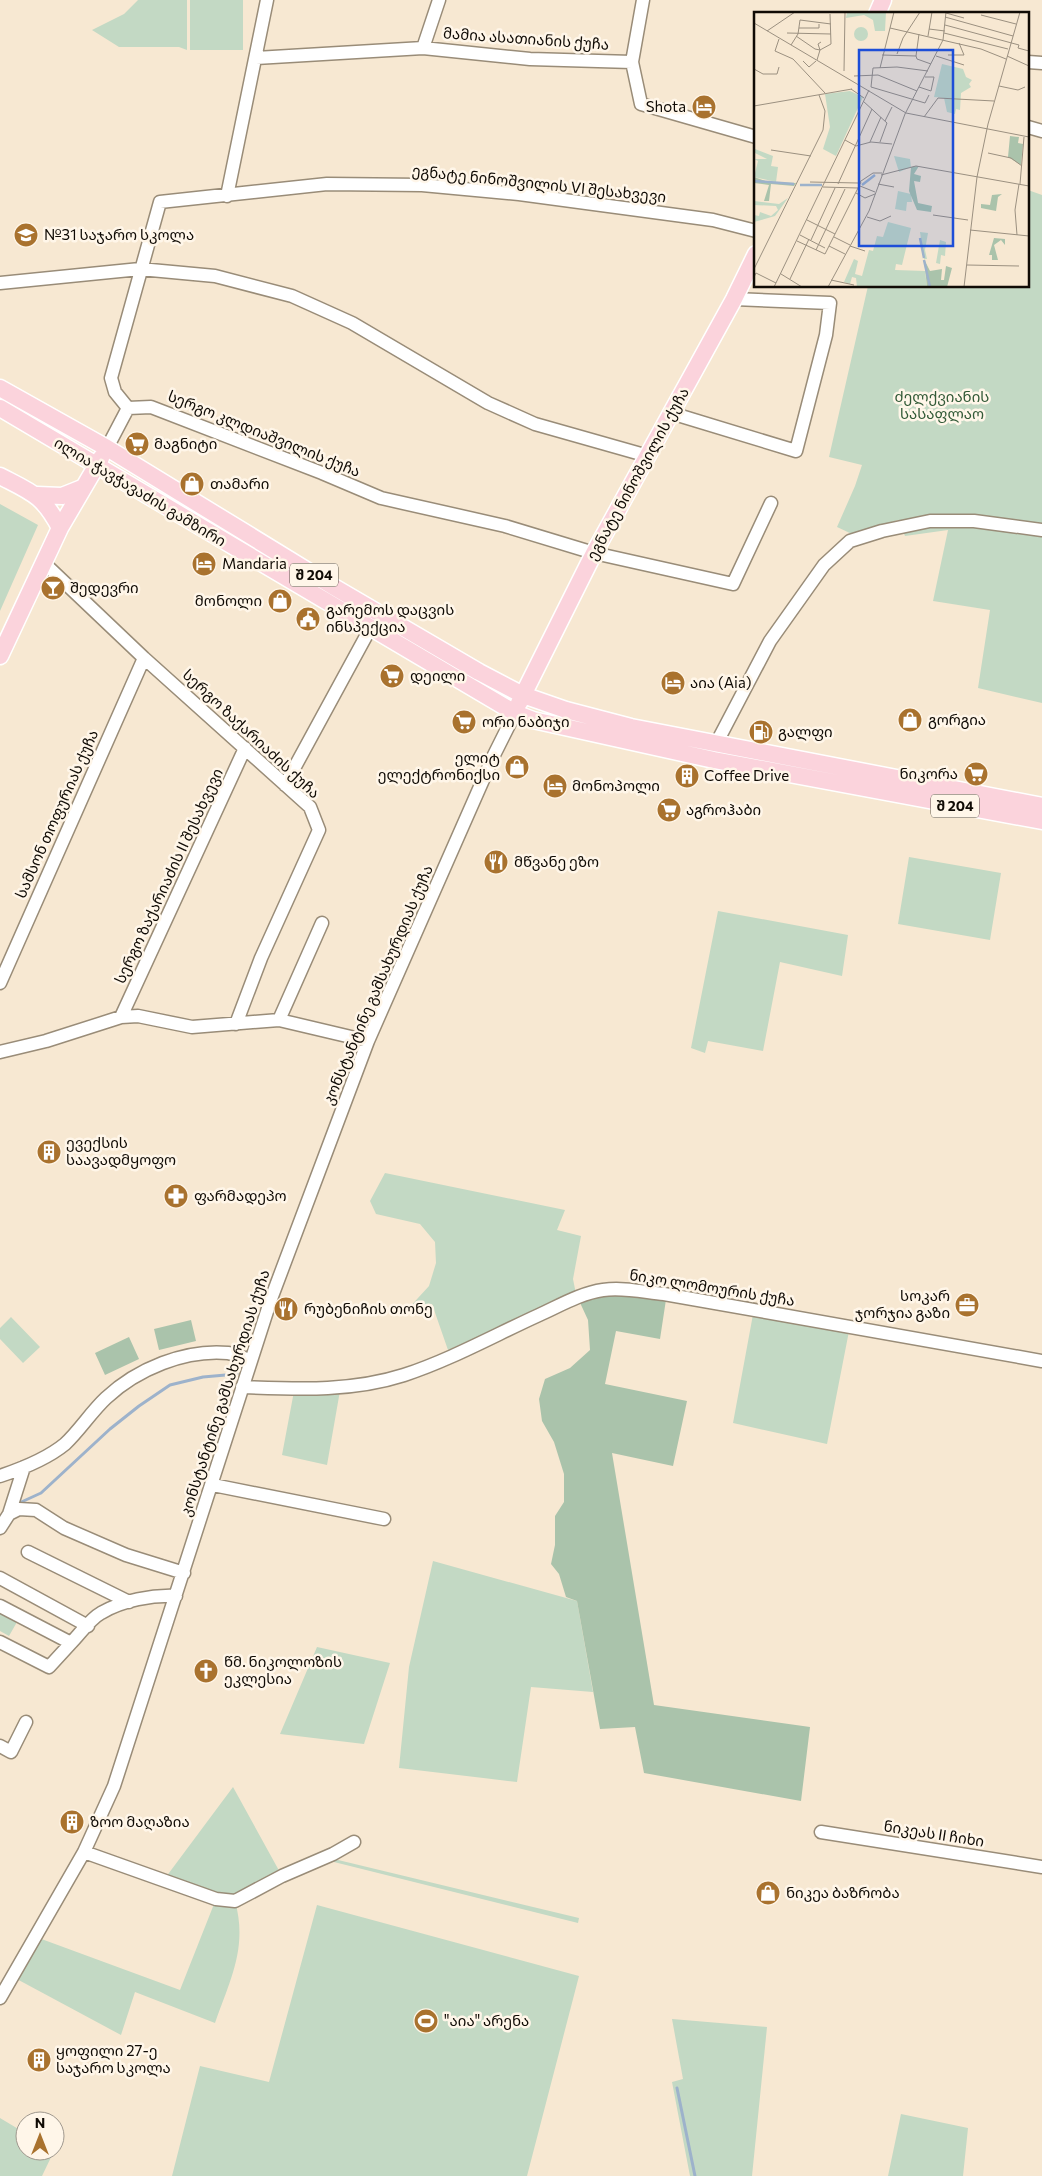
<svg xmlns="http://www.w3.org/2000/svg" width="1042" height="2176" font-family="Commissioner,'Noto Sans Georgian',sans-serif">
	<rect width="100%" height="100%" fill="#f7e8d2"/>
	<path fill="#c3d9c4" d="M138,0H187V50L179,47H119L92,30L124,14Z
		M190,0H243V50H190Z
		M1028,190L1042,195V703L978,688L990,610L933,601L948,530L905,536L898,520L852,534L837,527L855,486L862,465L829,457L868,286H1028Z
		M0,504L38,525L0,611Z
		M909,857L1001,873L990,940L898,924Z
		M718,911L848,935L842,976L780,962L763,1051L708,1041L705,1053L691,1048Z
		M385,1173L565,1210L557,1230L581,1236L573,1279L576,1294L448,1350L432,1304L407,1310L429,1286L436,1263L435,1242L420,1224L376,1214L370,1201Z
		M754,1309L850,1326L827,1444L733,1423Z
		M11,1317L40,1347L23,1363L0,1339V1328Z
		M341,1385L327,1465L282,1455L295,1386Z
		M433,1561L577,1601L593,1692L531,1687L517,1782L399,1768L409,1667Z
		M0,1612L17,1622L9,1636L0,1631Z
		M317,1647L390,1663L364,1744L280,1734Z
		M233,1787L282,1876L235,1901C248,1947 230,1980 215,2023L135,1992L121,2035L13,1977L36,1937L180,1990L216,1899L163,1881Z
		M322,1859H334L579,1918L578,1923Z
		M317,1905L579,1976L527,2176H172L200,2066L269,2082Z
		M672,2019L767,2027L752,2176H690L672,2082L683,2079Z
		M901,2114L968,2128L963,2176H888Z
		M0,2118L25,2133V2151H54L42,2176H0Z"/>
	<path fill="#aac3ab" d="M667,1293L660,1339L616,1331L605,1384L687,1401L673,1466L612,1453L654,1705L810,1727L801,1801L644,1773L635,1727L600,1729L577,1601L566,1597L559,1574L551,1564L555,1545V1516L564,1502V1474L554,1442L542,1421L539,1399L545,1379L570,1368L590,1350L588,1320L576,1294Z
		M191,1320L196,1341L159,1350L154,1329Z
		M129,1337L139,1359L105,1375L95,1353Z"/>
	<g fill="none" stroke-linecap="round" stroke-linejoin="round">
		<path stroke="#9db2cb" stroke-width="3" d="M17,1504L41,1493L110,1429L139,1406L170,1385L203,1377L237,1374
			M677,2088L695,2176"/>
		<defs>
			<path id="minor" d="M423,48L439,0
				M256,58L423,48L530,59L632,62L641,104L756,137
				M632,62L643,0
				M1028,62L1042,63
				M1028,127L1042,131
				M227,196L267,0
				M0,283L140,269L215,276L292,296L352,323L488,403L535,424L648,456
				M128,408L115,392L111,378L160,202L327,184L422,185L519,194L713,220L756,231
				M128,408L151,407L322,473L381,498L505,526L594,553L733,584L771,503
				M671,413L796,451L826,335L830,303L734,299
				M107,448L128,408
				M44,563L144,658L310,807L319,830L261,958L236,1024
				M716,744L770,641L824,565L850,541L882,531L930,521H974L1042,530
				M285,785L371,627
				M0,983L144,658
				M121,1017L245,748
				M279,1020L322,923
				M0,1052L46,1041L121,1017L138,1016L192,1027L279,1020L368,1041
				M242,1387C297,1389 351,1392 404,1375C450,1360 495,1335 539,1315C559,1306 581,1293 603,1290C623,1287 644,1292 664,1294L1042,1361
				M0,1476C21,1469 48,1458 65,1444C80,1430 91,1412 106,1398C137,1369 185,1349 228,1353C235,1354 243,1358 250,1360
				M213,1485L384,1519
				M9,1514L19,1509L36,1510L64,1528L126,1555L184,1573
				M0,1528L9,1514L24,1467
				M28,1552L129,1602
				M0,1578L88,1626
				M0,1606L71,1643C80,1634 90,1619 101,1613C123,1600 152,1595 176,1596
				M0,1642L49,1667L71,1643
				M0,1746L11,1752L26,1722
				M821,1832L1042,1867
				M84,1852L216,1899L235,1901L282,1876L333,1854L354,1842
				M0,1998L84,1852L114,1786L271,1299L368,1041L494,755L515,713"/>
			<path id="major" d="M877,14L883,0
				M0,388L107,448L334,587L479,672L523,695L566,710L631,727L1042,806
				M0,408L515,713L533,720L714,760L1042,821
				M0,476C31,492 43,495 60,528
				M37,495L62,496L82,488
				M0,656L60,528L101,458
				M519,703L594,553L734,299L756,254"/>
		</defs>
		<use href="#minor" stroke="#998c78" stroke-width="15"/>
		<use href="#major" stroke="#fff" stroke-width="19"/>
		<use href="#minor" stroke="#fff" stroke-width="12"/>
		<use href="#major" stroke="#fbd3dc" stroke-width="16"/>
	</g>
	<defs>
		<symbol id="hotel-disc" viewBox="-11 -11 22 22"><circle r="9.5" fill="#a9722e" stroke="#fff6e9"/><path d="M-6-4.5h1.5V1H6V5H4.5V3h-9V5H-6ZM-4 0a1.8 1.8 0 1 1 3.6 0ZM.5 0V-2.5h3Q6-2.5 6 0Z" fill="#fff"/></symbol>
		<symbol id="school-disc" viewBox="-11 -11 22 22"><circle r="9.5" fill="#a9722e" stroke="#fff6e9"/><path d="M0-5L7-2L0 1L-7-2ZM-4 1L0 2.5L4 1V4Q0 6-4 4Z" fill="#fff"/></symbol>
		<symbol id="supermarket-disc" viewBox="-11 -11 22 22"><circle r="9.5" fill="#a9722e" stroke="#fff6e9"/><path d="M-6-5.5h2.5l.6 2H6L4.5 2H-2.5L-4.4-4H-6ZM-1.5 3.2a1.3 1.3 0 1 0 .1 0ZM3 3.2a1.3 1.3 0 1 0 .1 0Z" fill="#fff"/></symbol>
		<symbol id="shop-disc" viewBox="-11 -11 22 22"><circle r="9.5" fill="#a9722e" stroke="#fff6e9"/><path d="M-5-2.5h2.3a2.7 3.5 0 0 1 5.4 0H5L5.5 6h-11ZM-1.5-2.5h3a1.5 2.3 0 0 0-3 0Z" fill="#fff"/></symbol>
		<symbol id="bar-disc" viewBox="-11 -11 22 22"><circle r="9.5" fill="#a9722e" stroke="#fff6e9"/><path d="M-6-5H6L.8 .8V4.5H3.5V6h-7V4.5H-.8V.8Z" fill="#fff"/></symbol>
		<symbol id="civic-disc" viewBox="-11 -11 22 22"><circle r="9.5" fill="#a9722e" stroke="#fff6e9"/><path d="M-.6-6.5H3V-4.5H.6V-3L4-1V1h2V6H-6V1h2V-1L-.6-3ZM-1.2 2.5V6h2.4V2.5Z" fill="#fff"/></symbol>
		<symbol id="fuel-disc" viewBox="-11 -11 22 22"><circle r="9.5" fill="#a9722e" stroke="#fff6e9"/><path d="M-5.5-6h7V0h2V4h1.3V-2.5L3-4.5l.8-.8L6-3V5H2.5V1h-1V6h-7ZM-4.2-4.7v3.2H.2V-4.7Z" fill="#fff"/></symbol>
		<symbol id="building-disc" viewBox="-11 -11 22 22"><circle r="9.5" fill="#a9722e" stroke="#fff6e9"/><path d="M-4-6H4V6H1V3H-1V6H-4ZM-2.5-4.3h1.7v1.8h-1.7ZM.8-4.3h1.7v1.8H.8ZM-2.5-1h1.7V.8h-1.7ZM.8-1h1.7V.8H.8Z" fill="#fff"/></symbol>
		<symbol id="restaurant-disc" viewBox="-11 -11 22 22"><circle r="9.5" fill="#a9722e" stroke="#fff6e9"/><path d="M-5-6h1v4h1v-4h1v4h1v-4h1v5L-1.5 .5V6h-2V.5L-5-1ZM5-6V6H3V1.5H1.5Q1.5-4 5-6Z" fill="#fff"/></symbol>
		<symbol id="pharmacy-disc" viewBox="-11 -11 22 22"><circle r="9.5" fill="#a9722e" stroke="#fff6e9"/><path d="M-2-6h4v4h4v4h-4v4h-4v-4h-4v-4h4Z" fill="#fff"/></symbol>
		<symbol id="office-disc" viewBox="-11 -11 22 22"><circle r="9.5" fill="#a9722e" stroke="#fff6e9"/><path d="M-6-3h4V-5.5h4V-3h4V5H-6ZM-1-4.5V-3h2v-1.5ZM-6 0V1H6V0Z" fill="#fff"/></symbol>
		<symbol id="church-disc" viewBox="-11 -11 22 22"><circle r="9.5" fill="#a9722e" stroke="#fff6e9"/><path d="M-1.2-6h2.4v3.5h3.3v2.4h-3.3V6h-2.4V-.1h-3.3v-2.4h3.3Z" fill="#fff"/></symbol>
		<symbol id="stadium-disc" viewBox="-11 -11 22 22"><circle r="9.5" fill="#a9722e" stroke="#fff6e9"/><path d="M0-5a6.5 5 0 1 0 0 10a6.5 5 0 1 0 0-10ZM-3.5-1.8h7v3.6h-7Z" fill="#fff"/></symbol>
	</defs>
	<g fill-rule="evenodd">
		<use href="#hotel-disc" x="690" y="93" width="28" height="28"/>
		<use href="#school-disc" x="12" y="221" width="28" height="28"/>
		<use href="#supermarket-disc" x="123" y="430" width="28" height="28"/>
		<use href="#shop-disc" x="178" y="470" width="28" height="28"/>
		<use href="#hotel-disc" x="190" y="550" width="28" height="28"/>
		<use href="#bar-disc" x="39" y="574" width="28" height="28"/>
		<use href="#shop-disc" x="266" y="587" width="28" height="28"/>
		<use href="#civic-disc" x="294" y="605" width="28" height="28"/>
		<use href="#supermarket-disc" x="378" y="662" width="28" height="28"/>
		<use href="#hotel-disc" x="659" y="669" width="28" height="28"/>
		<use href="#shop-disc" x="896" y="706" width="28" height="28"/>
		<use href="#supermarket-disc" x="450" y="708" width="28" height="28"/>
		<use href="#fuel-disc" x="747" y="718" width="28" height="28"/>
		<use href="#shop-disc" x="503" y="753" width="28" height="28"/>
		<use href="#supermarket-disc" x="962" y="760" width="28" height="28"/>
		<use href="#building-disc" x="673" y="762" width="28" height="28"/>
		<use href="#hotel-disc" x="541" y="772" width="28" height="28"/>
		<use href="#supermarket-disc" x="655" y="796" width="28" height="28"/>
		<use href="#restaurant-disc" x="482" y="848" width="28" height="28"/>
		<use href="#building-disc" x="35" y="1138" width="28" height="28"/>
		<use href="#pharmacy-disc" x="162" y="1182" width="28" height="28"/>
		<use href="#office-disc" x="953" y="1291" width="28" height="28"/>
		<use href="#restaurant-disc" x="272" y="1295" width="28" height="28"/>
		<use href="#church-disc" x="192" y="1657" width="28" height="28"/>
		<use href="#building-disc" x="58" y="1808" width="28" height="28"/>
		<use href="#shop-disc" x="754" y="1879" width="28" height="28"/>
		<use href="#stadium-disc" x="412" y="2007" width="28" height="28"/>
		<use href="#building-disc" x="25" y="2046" width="28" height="28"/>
	</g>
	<g text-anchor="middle" stroke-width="5" stroke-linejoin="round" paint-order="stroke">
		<g fill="#fff6e9" stroke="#585249" stroke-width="1">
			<rect x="290" y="563.5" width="48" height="23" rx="4"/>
			<rect x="931" y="794.5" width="48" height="23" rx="4"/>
		</g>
		<g font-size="14" font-weight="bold" fill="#100b05">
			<text x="314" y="580">შ 204</text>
			<text x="955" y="811">შ 204</text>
		</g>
		<g font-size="15" fill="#100b05" stroke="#fff6e9">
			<text transform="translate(526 39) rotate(4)" y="5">მამია ასათიანის ქუჩა</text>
			<text transform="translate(539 184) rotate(6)" y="5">ეგნატე ნინოშვილის VI შესახვევი</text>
			<text transform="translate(264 434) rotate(22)" y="5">სერგო კლდიაშვილის ქუჩა</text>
			<text transform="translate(638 474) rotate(-61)" y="5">ეგნატე ნინოშვილის ქუჩა</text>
			<text transform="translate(140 492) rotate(31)" y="5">ილია ჭავჭავაძის გამზირი</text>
			<text transform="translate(251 734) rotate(43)" y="5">სერგო ზაქარიაძის ქუჩა</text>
			<text transform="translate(57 814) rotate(-66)" y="5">სამსონ თოფურიას ქუჩა</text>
			<text transform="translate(169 876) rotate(-65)" y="5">სერგო ზაქარიაძის II შესახვევი</text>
			<text transform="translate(378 985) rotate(-67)" y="5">კონსტანტინე გამსახურდიას ქუჩა</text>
			<text transform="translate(712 1288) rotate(9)" y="5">ნიკო ლომოურის ქუჩა</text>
			<text transform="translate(225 1393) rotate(-72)" y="5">კონსტანტინე გამსახურდიას ქუჩა</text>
			<text transform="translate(934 1834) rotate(9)" y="5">ნიკეას II ჩიხი</text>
		</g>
		<g font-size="15" fill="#100b05" stroke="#fff6e9" text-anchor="start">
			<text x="686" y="112" text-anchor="end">Shota</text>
			<text x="44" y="240">№31 საჯარო სკოლა</text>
			<text x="154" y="449">მაგნიტი</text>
			<text x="210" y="489">თამარი</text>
			<text x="222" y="569">Mandaria</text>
			<text x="70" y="593">შედევრი</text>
			<text x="262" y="606" text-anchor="end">მონოლი</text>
			<text x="326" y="615">გარემოს დაცვის<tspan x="326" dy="17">ინსპექცია</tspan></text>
			<text x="410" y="681">დეილი</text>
			<text x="690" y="688">აია (Aia)</text>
			<text x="928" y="725">გორგია</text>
			<text x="482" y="727">ორი ნაბიჯი</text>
			<text x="778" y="737">გალფი</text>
			<text x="500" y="763" text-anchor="end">ელიტ<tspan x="500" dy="17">ელექტრონიქსი</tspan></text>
			<text x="958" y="779" text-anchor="end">ნიკორა</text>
			<text x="704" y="781">Coffee Drive</text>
			<text x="572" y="791">მონოპოლი</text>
			<text x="686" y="815">აგროჰაბი</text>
			<text x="514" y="867">მწვანე ეზო</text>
			<text x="66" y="1148">ევექსის<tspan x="66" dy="17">საავადმყოფო</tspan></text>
			<text x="194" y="1201">ფარმადეპო</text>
			<text x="950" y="1301" text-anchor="end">სოკარ<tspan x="950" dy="17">ჯორჯია გაზი</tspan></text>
			<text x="304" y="1314">რუბენიჩის თონე</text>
			<text x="224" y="1667">წმ. ნიკოლოზის<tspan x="224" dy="17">ეკლესია</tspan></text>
			<text x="90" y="1827">ზოო მაღაზია</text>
			<text x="786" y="1898">ნიკეა ბაზრობა</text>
			<text x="444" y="2026">"აია" არენა</text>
			<text x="56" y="2056">ყოფილი 27-ე<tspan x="56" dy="17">საჯარო სკოლა</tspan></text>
		</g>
		<g font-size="15" fill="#325a37" stroke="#fff6e9">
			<text x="942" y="402">ძელქვიანის<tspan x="942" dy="17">სასაფლაო</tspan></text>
		</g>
	</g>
	<g transform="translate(754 12)">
		<rect width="275" height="275" fill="#f7e8d2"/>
		<path d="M93,0H132L131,19H121L119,8L110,3L92,6ZM100 22a7 7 0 1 1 14 0a7 7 0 1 1-14 0ZM188,52L209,57L212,65L218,68L215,72L217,75L207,81L206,98L202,97L201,102L193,100L190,86L180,85ZM96,79L109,85L82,144L69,137L76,115L71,82ZM1,137L19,144L17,154L24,155L22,170L0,165L4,149L0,147H13L1,141ZM140,144L156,147L157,155L145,160ZM144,179L157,182L158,190H153L152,199L141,197ZM34,186L21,204L0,210V203L5,204L6,200L17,204L24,198L22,194L0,193V189L25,192ZM134,210L157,216L148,253L142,252L141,258L171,259L173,275H103L102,266L98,265L96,272L90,270L100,247L104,249L101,262L108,264L115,238L119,239L123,224L129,225ZM166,220L174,221L171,238L173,247H170ZM186,228L192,230L191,244L187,243L186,252L182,251Z" fill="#c3d9c4"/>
		<path d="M256,124L265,125L264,131L269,132L267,153L254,145ZM165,154L160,162L167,164L166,170L160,169L164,191L178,194L177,200L163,198L155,179L157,155ZM0,165L14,170L42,171L40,174L17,172L15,189H10L15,173L0,171ZM248,182L244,185L242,199L227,196V192L236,193L238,183ZM240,226L251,227V233L247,228L240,233L244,248H238V243H235ZM170,247L176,259L188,257L187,268H190L192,254L198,256L193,275H173Z" fill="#aac3ab"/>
		<path fill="none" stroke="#9db2cb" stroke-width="2.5" d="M0,169L40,172M46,173H68M108,173L121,163M166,226L170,246M170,248L176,275"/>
		<path fill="none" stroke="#9b9080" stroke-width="1" d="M59,0H84M192,1L210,6M227,3L262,12M191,5L259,24M0,11L152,101L275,125M191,13L265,33L264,36L275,39M45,16H65V12M136,16L227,37L252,47M175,17L191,19M13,19L41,0M33,21L77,22M190,21L254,37M42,24L61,37L66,38L64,32L67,30M174,24L178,0M25,27L21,39L39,47L71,81M37,33L44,22L46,8L77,12M143,42L149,26L166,0M128,43L162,44L163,47L177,52M194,43H210L205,31M162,44L165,22M182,44L210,53M253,44L275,54M63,48L66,38L77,32L76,2M49,49L55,55L62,49M126,56L140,0M0,57L9,62H23L25,55M90,59L91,0M100,64L124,63L163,79M245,74L264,78L271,75M117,75L119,56L143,55L174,59M117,75L171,91L175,83M165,75L177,79L180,65H171M97,77L110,86M109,89L133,111L126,130M0,94L98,77M151,102L189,28L192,0M170,105L184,86L240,89M131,109L138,95M91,128L102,134L117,130L138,132M116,130L127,105M17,138L57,144M234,141L257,146L268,154M127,163L162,154L275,174M56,170L104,171L119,161H128M84,172L118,97M124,172L140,175M266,172L270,125M106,174L121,180M69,175L104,176M102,181L111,186L121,182M179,203L214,208M113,205L126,209L137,204M53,208L81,222M216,218L275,224M46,223L71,236M263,223L261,198L265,172M80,225L96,233M57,228L81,176M43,229L71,242L107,170M75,234L91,242M96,234L111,239M62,238L91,177M213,253L265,254M0,257L69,118L71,99L65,83M27,262L48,275M0,265L2,261L22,271M36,267L55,227M77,268L100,273M20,275L115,78M74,275L115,199L151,102M210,275L223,165L234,112L266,0"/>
		<path fill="#1d4ed8" fill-opacity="0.15" stroke="#1d4ed8" stroke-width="2.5" d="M105,38H199V234H105Z"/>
		<rect width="275" height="275" fill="none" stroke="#100b05" stroke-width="2.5"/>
	</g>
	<g transform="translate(40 2136)"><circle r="24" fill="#fff6e9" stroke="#9f988e"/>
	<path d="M0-4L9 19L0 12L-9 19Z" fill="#a9722e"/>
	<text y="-8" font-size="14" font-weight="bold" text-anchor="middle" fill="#100b05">N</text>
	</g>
</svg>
